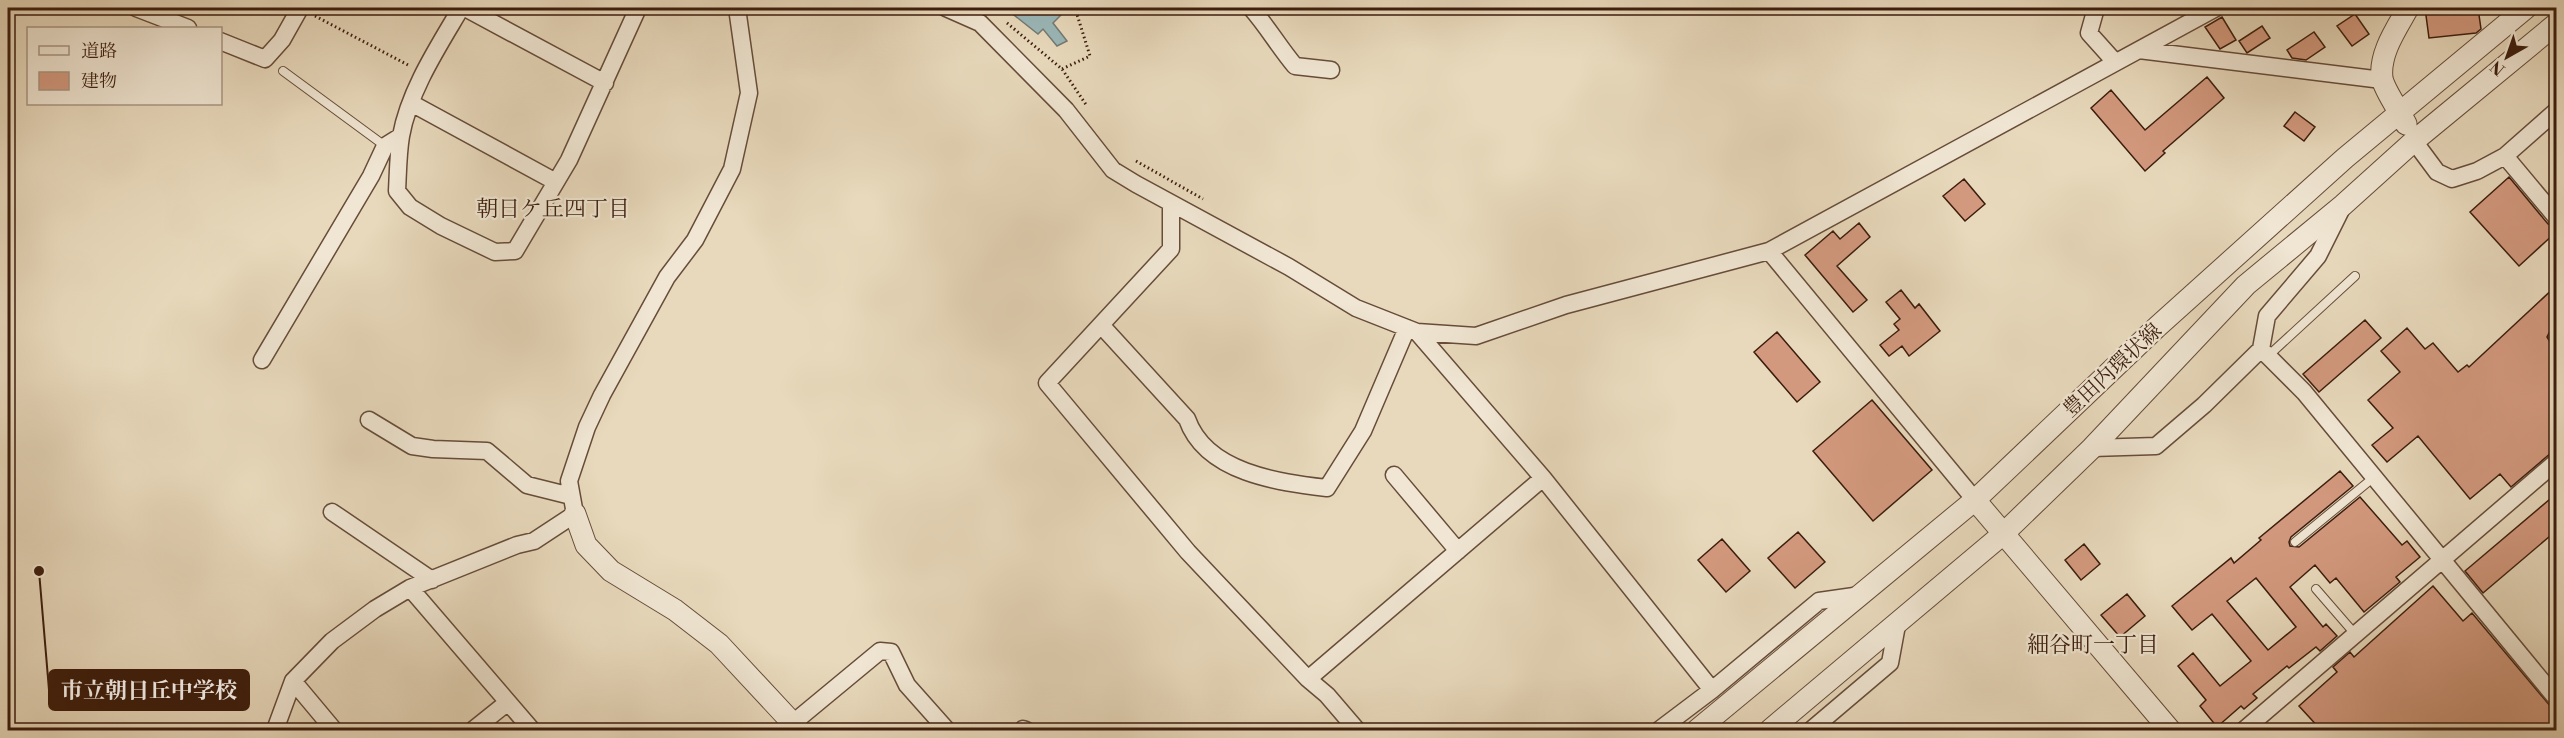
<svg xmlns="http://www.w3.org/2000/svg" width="2564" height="738" font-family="'Libre Bodoni','Noto Serif JP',serif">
	<rect width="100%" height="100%" fill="#e8d9bc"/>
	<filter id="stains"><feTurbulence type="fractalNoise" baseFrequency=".00333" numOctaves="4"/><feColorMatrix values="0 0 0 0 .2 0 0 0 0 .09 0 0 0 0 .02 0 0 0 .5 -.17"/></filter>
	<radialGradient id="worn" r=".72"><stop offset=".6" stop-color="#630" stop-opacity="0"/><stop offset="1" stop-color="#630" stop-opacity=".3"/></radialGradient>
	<path fill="#9ab8b9" stroke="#747a74" stroke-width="1.5" d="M1005,8H1061V15L1053,23L1067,41L1057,46L1043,29L1038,34Z"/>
	<path fill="#d3997e" stroke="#3c1d0d" stroke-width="1.5" fill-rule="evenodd" d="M2425,8H2478L2481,29L2476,33L2429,38Z
		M2355,14L2369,34L2352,46L2337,26Z
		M2222,17L2236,40L2220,49L2205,27Z
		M2262,26L2270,38L2247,53L2239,41Z
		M2314,32L2325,47L2306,60L2292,58L2287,50Z
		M2207,77L2224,98L2163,151L2165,153L2145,171L2091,108L2111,90L2145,130Z
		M2295,112L2315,127L2304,141L2284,126Z
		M2509,177L2548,224L2556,228V232L2519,266L2470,212Z
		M1964,179L1985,204L1965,221L1943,196Z
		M1859,223L1870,237L1837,266L1867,300L1853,312L1805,255L1833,231L1840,239Z
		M2556,286V327L2551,329L2547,337L2550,342H2556V446L2551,453L2511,487L2500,474L2470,499L2418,436L2387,462L2372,445L2393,428L2368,400L2400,372L2381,351L2407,328L2425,349L2433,343L2458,372L2467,365L2469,367Z
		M1901,290L1915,308L1919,304L1940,331L1909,356L1902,346L1889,356L1880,345L1899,330L1894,324L1900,319L1886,302Z
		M2365,320L2381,338L2319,392L2303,374Z
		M1777,332L1820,382L1797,402L1754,352Z
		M1872,400L1932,470L1873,521L1813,451Z
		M2340,471L2353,486L2291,537L2289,542L2290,546L2299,547L2360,497L2402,545L2407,541L2420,557L2396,577L2400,582L2364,612L2336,578L2330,583L2315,565L2290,587L2323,627L2326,624L2337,636L2320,651L2316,647L2289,668L2287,666L2253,694L2257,698L2244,709L2241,706L2217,727L2200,706L2206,700L2178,666L2193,653L2220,686L2251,661L2212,614L2192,630L2172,606L2231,558L2234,563L2261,540L2259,538ZM2256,578L2296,627L2268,650L2227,601Z
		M2556,494V531L2483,593L2465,571Z
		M1798,532L1825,562L1795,588L1768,558Z
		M1722,539L1750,571L1726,592L1698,560Z
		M2084,544L2100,564L2081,580L2065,560Z
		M2433,586L2463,621L2472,613L2556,713V730H2321L2299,706L2337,672L2333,667L2350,652L2354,657Z
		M2127,594L2145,616L2120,637L2101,615Z"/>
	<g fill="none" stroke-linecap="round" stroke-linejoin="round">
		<defs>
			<path id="service" d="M283,71L385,146
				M2553,337L2556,333
				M2268,356L2355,276
				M2295,542L2373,478
				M2316,589L2355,634"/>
			<path id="minor" d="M136,8L188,28
				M461,8C438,47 409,91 401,136C398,154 398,173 397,191L410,207L441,226L495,252L515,251L569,160L638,8
				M465,8L605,83
				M946,8L980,23L1066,110L1113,170L1136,184L1289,267L1356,308L1417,332L1476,336L1566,305L1769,251L2216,8
				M1251,8C1267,26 1279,47 1295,66L1331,70
				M2096,8L2089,33L2115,62
				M220,41L265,59L282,40L300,8
				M2139,50L2382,80
				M411,103L556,182
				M2414,141L2437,172L2452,179L2477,171L2505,156L2556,111
				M2505,156L2556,217
				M1171,203V249L1047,383L1188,552L1308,679L1327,695L1357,730
				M1769,251L1975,500
				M1101,325L1187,419C1206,473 1278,482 1327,488L1363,431L1407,328
				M1417,332L1543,478L1712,690
				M2261,349L2304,392L2556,698
				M262,360L371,176L385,146L401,136
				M369,420L412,446L433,449L487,451L527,485L571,496
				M2092,448L2156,446L2204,405L2261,349L2267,316L2318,256L2342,208
				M1394,475L1458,551
				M332,512L432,580
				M410,588L532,730
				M1308,679L1543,478
				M293,681L334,730
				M793,723L880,651L891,652L907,685L947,730
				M1023,729L1026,730
				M275,730L293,681L332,641L375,609L410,588L517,545L534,541L575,514L569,481L587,427L602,395L667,277L695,240L732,169L749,93L737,8
				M473,730L508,702
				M1659,730L1712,690L1819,601L1861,595
				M1811,730L1890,663L1897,625
				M2244,730L2556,462"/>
			<path id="tertiary" d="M2406,124C2400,112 2384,90 2382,78C2379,53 2397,28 2408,8
				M1975,500L2170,730
				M575,514L586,545L611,571L675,610L719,644L799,730
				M1697,730L1975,500L2157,327L2345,158L2526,8
				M1770,730L2003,534L2092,448L2246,285L2343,205L2414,141L2556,24"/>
		</defs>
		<use href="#service" stroke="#674c39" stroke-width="10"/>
		<use href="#minor" stroke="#674c39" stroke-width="19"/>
		<use href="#tertiary" stroke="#674c39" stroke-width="23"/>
		<path stroke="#3c1d0d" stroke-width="3" stroke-dasharray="1.5 3" stroke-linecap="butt" d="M315,16L410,66
			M1007,23L1062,69L1087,106
			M1062,69L1090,56L1075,8
			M1136,161L1203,199"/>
		<use href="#service" stroke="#f0e6d3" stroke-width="8"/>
		<use href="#minor" stroke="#f0e6d3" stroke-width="16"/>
		<use href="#tertiary" stroke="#f0e6d3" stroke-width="21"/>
	</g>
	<g text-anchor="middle" stroke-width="4.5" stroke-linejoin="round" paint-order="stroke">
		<g font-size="21" fill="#3c1d0d" stroke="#f0e6d3">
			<text transform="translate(2112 370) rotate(-43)" y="7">豊田内環状線</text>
		</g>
		<g font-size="22" fill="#3c1d0d" stroke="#f0e6d3">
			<text x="553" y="216">朝日ケ丘四丁目</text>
			<text x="2093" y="652">細谷町一丁目</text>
		</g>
	</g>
	<path fill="none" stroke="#3c1d0d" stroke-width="2" d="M39 571L49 690"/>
	<circle fill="#3c1d0d" stroke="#f0e6d3" stroke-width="2" cx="39" cy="571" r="6"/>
	<rect fill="#3c1d0d" stroke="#3c1d0d" stroke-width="2" x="49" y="670" width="200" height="40" rx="6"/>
	<g font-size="22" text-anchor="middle" font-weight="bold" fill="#fff">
		<text x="149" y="698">市立朝日丘中学校</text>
	</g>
	<rect width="2564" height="738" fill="none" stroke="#e8d9bc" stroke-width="30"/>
	<rect x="9" y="9" width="2546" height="720" fill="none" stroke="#3c1d0d" stroke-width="3"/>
	<rect x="15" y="15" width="2534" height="708" fill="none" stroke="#3c1d0d" stroke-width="1.5"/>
	<rect x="27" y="27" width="195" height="78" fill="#f0e6d3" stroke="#a89684" stroke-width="1.5"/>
	<rect x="39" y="46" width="30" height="9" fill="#f0e6d3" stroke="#a89684" stroke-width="1.5"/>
	<text x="81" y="57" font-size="18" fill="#3c1d0d">道路</text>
	<rect x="39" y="72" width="30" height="18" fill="#d3997e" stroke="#a89684" stroke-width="1.5"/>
	<text x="81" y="87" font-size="18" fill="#3c1d0d">建物</text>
	<g transform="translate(2507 57) rotate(220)" stroke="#f0e6d3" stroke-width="4.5" paint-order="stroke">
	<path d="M0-4.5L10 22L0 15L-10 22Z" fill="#3c1d0d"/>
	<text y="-9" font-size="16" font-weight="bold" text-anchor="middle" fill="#3c1d0d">N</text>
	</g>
	<rect width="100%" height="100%" filter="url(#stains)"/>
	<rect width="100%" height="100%" fill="url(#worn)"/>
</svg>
